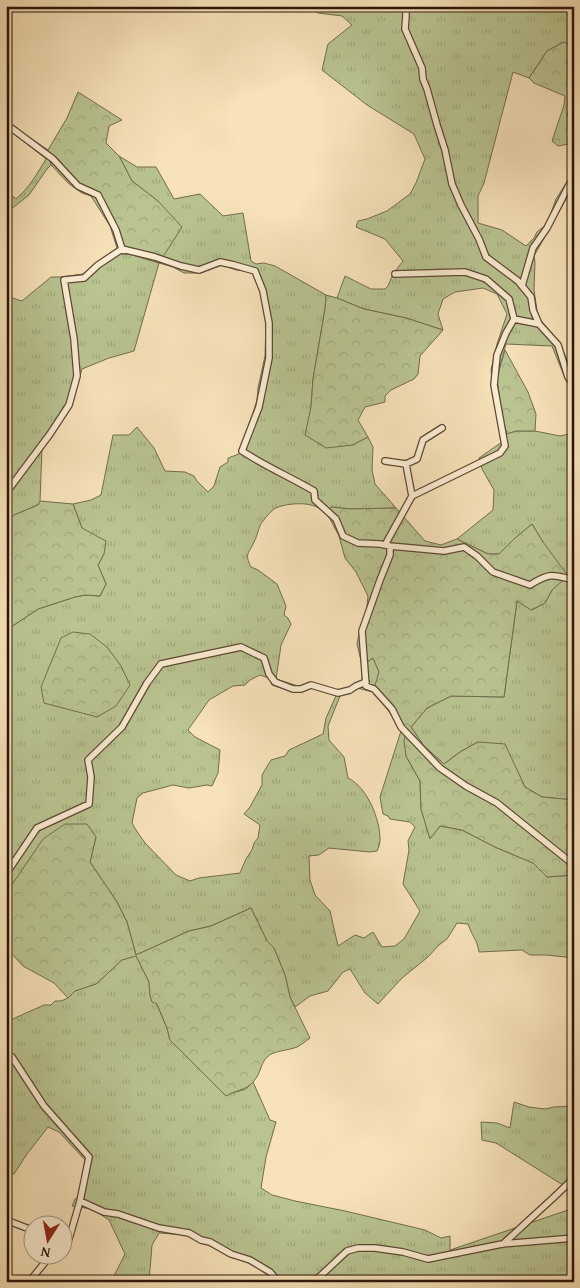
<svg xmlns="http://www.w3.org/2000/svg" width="580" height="1288" font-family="'Gentium Book Plus',serif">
	<defs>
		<pattern id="grass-tufts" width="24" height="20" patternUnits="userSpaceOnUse" patternTransform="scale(1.25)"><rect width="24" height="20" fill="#b9c491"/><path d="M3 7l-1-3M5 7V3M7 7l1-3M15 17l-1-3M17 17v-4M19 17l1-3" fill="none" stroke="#9fa87c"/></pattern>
		<pattern id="forest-crowns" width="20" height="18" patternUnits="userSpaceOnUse" patternTransform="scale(1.25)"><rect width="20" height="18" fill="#b9c491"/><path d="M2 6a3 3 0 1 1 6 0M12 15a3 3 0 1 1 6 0" fill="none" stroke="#9fa87c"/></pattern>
	</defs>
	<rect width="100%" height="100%" fill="#f7e2b9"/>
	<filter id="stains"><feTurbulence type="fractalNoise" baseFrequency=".004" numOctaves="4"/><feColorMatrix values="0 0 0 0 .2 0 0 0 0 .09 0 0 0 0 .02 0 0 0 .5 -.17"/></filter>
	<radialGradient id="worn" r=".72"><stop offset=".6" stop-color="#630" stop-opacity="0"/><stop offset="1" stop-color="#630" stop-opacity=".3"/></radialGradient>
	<path fill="url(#grass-tufts)" stroke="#726c4e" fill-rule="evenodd" d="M301,6H574V47L564,42L547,51L529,78L513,72L484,183L478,196V223L502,230L526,246L534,238L537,232L547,224L556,199L572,174L571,166L573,151L567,143H574V185L534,256L535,262L534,290L538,317L559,342L574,376V391L565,378L552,346L506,344L497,378L516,431H535L560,436L574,433V800L542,797L525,787L516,769L478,742L460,752L444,764L424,746L411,727L427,708L451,696L504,697L517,601L532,610L545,603L552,590L543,542L532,524L514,539L499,554H488L457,539L493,510L494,490L482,469L479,458L502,442L493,393L491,370L497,344L507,314L497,294L483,288L455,292L443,299L438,314L443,330L406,318L364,309L337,298L345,276L371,289H385L388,286L393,274L403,261L385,239L356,227L358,221L367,219L387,211L410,194L416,183L425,159L414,134L367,105L322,70L328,44L352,25L342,16L318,13Z
		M6,122L48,150L51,165L47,169L29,195L6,213V190L16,199C29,188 37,174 46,159L6,127Z
		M119,156L137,167H156L174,199L200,194L223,216L243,213L251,261L256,264L264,263L275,266L326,295L325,309L313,379L311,407L352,445L368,437L373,447L372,470L375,484L396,508L351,509L331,507L326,514C324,512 323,510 320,509C310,501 285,503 274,509C270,512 266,517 263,521C258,527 258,535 254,542C249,554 244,553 251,567L258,570L277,584L286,606L284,615L288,618L291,624L281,645L276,679L298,686L311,683L340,691L362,682V665L373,658L380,672L373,692L357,688L353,692L340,696L328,726L329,740L344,757L348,778C367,787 380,819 380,839C380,843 379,847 377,851L370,852L329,848L319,855L309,856L310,880L315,895L330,911L338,946L355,935L364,938L373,932L382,947L395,946L404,939L420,911L403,884L409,850L408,841L415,827L410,822L390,819L388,816L383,814L380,797L401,731L407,733L406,756L420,781L421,809L430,838L440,826L462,830L495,847L533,863L547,877L574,875V904L572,905L574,914V958L547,955H530L522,950L479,952C477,939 472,936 468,924L457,923L447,939L439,945L428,957L402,978L378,1004L365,993L350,969L343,972L328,991L310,996L295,1007L290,997L285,975L274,948L267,941L251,908L211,926L189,931L136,955L149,982L150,995L157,1004L167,1028L170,1040L232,1093L246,1089L253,1082L270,1120L276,1122L266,1157L261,1188L272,1195L295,1201L345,1211L425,1230L441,1238L450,1236V1250L574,1208V1282H278L255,1266L241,1259L230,1257L206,1244L201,1243L186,1235L159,1233L152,1245L149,1282H111L125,1254L109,1220L92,1209L72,1206L75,1199L78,1197L84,1174L85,1160L59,1132L48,1127L27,1154L14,1174L6,1172V1022L44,1005H51L55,1001H61L68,998L75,991L96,984L122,960L136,955L127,922L117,902L90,862L96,837L26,865L9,889L6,898V628L11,627L38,609L75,597L85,595L100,596L106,584L98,565L104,554L82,528L73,504L91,500L101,495L113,435H129L137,427L154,448L165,471L185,472L194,476L197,481L208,492L214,486L220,467L228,462V458L239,454L251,420L257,400L258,388L265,356L266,319L261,292L252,272L236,270L222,265L201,273H184L173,267L159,263L134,351L109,358L82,369L73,401L50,440L42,448L40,501L38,505L14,515L6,524V296L22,301L51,277H61L83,274L117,248L122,254H130L159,263L158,201L132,181ZM260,675L269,678L272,685L290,691L311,687L336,696L326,718L323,734L289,750L285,756L271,760L262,775V785L250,807L244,814L260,825L258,838L254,843L252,850L246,859L240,873L199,878L190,881L176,875L145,843L136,830L132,823L137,798L143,793L173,785L189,788L207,785L212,786L218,773L220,750L195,737L188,730L209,700L233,686L245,685L250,680Z
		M514,1102L529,1107L545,1109L554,1107L574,1106V1192L496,1143L482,1140L481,1122L497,1123L510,1128Z"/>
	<path fill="url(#forest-crowns)" stroke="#726c4e" d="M564,42L574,47V143L558,146L552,141L564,105L565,96L534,83L529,78L547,51Z
		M78,92L122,120L109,126L106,143L119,156L132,181L158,201L182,227L159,263L130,254H121L117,248L110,226L91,196L82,193L69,184L51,165L48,150L67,118Z
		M326,295L337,298L364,309L406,318L443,330L420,356L418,374L414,379L391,390L385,396V402L365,407L358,420L368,437L352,445L326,448L305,435L311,407L313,379L325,309Z
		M505,350L528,392L536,414L535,431H516L507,434L502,417L497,378Z
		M40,501L73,504L82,528L106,541L104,554L98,565L106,584L100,596L85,595L75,597L38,609L11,627L6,628V524L14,515L38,505Z
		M331,507L351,509L396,508L425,541L441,545L457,539L488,554H499L514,539L532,524L543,542L568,576L552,590L545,603L531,610L517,601L504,697L451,696L427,708L411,727L424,746L444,764L460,752L478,742L505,744L525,787L542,797L574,800V875L547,877L533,863L495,847L462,830L440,826L430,839L421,809L420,781L406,756L404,741L406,733L401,731L388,710L373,692L379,672L373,658L362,665L357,644L361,625L366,615L368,596L356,572L345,558L339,536L330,519L326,514Z
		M73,632L90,634L107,647L121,666L130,685L116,706L97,717L44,703L41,687L61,638Z
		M65,824H87L96,837L90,862L117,902L127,922L136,955L189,931L211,926L251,908L267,941L274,948L285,975L290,997L310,1038C306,1041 301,1045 297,1047C288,1051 274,1050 267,1057C262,1062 261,1069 258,1075C249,1091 240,1088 226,1096L170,1040L167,1028L157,1004L152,1002L150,995L149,982L136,956L122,960L96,984L75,991L68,998L54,983L23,966L12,954L6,952V898L9,889L43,839Z"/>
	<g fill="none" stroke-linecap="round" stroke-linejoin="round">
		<defs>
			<path id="minor" d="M405,6L406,15L405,29L422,68L423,79L427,89L437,125L445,150L452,184L461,205L479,239L486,257L518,281L531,297L533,310L539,324L558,345L568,377L574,385
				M574,106L571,114L574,125
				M6,124L53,159L78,186L98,195L116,230L122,249L98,265L84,278L64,280L74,339L77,376L69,405L50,434L6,493
				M122,249L155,257L181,266L199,270L220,262L234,265L255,271L263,291L269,323V358L259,407L242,451C265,466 290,477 314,491L315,500L336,519L343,536L358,543L380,544L390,546L444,551L464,547L477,556L493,572L530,585C549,573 552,574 574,580
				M395,274L465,272L486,279L509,299L514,319L539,324
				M522,286L533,248L547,228L569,185L574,179
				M385,461L406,464L417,459L423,440L442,428
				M412,496L500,453L505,446L494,385L497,355L506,333L514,319
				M385,545L412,496L406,464
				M390,546V555L380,580L362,631L366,686L374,689L392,709L401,727L440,768L466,786L497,803L574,865
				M6,874L37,828L89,804L91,777L88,760L122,727L147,683L161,664L241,647L264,658L269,674L275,682L293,689H301L311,685L338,693L350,690L356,686L366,682
				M6,1054L12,1057L44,1106L89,1157L80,1201
				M6,1220L32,1230
				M62,1244L69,1239L80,1201L104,1212L118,1214L159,1228L189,1233L201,1240L210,1242L231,1254L250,1260L270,1272L276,1279L282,1282
				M503,1244L529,1220L552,1199L574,1178
				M29,1282L50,1256
				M314,1282L347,1251L358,1248H375L403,1252L428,1259L502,1244L574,1238"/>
		</defs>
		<use href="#minor" stroke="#5e4836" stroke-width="8"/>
		<use href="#minor" stroke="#faecd2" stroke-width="5.5"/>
	</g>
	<rect width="580" height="1288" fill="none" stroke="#f7e2b9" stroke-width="25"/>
	<rect x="8" y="8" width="565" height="1273" fill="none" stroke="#2b150a" stroke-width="2.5"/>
	<rect x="12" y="12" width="555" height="1263" fill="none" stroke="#2b150a"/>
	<g transform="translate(48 1240) rotate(191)"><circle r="24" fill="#faecd2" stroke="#a79682"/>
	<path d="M0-4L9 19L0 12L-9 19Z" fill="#8f2418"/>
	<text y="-8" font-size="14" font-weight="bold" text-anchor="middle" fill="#2b150a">N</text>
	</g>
	<rect width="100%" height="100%" filter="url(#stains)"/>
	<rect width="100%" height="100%" fill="url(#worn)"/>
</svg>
